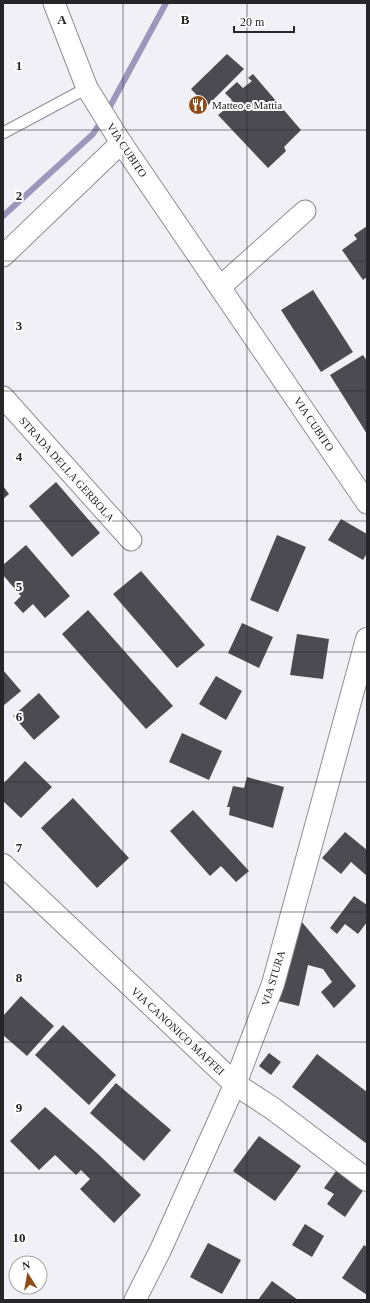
<svg xmlns="http://www.w3.org/2000/svg" width="370" height="1303" font-family="Georgia,serif">
	<rect width="100%" height="100%" fill="#f2f0f7"/>
	<g fill="none" stroke-linecap="round" stroke-linejoin="round">
		<path stroke="#9e97bc" stroke-width="6" d="M107,112L166,3
			M3,216L93,134L102,120"/>
	</g>
	<path fill="#4c4b51" d="M227,54L244,69L207,106L191,89Z
		M253,74L301,130L284,147L286,151L268,168L218,115L228,107L227,104L232,100L225,93L237,82L243,88L252,81L248,78Z
		M367,226V277L363,280L342,250L357,239L354,235Z
		M313,290L353,352L321,372L281,310Z
		M363,355L367,361V434L330,375Z
		M56,482L100,533L72,557L29,506Z
		M3,486L9,494L3,499Z
		M341,519L367,534V553L363,560L328,540Z
		M277,535L306,547L278,612L250,600Z
		M26,545L70,596L45,618L33,604L23,613L14,603L21,596L3,575V565Z
		M141,571L205,645L177,668L113,594Z
		M88,610L173,706L146,729L62,634Z
		M242,623L273,637L259,668L228,653Z
		M297,634L329,639L323,679L290,675Z
		M3,670L21,691L3,706Z
		M216,676L242,691L226,720L199,704Z
		M39,693L60,717L34,740L13,716Z
		M182,733L222,751L209,780L169,762Z
		M25,761L52,787L21,818L3,801V784Z
		M247,777L284,787L273,828L229,815L230,807H227L233,786L244,788Z
		M73,798L129,858L97,888L41,828Z
		M193,810L249,871L236,882L221,866L210,876L170,831Z
		M345,832L367,850V876L351,862L341,874L322,858Z
		M354,896L367,905V922L358,934L345,924L337,934L330,928Z
		M301,921L356,986L334,1008L321,992L332,982L323,969L308,965L299,1006L278,1001Z
		M21,996L54,1026L27,1056L3,1035V1016Z
		M63,1025L116,1075L89,1105L35,1055Z
		M269,1053L281,1062L271,1075L259,1066Z
		M317,1054L367,1092V1144L292,1087Z
		M116,1083L171,1130L144,1161L90,1113Z
		M45,1107L98,1154L141,1195L114,1223L80,1189L90,1179L81,1170L76,1175L55,1155L39,1170L10,1141Z
		M259,1136L301,1166L275,1201L233,1171Z
		M339,1167L366,1186L345,1217L327,1204L334,1194L324,1188Z
		M305,1224L324,1236L312,1257L292,1245Z
		M208,1243L241,1260L222,1294L190,1277Z
		M364,1245L367,1247V1295L342,1278Z
		M272,1281L298,1300H258Z"/>
	<g fill="none" stroke-linecap="round" stroke-linejoin="round">
		<defs>
			<path id="service" d="M3,133L87,88"/>
			<path id="minor" d="M54,3L87,88L120,141L367,503
				M3,256L121,143
				M220,287L305,211
				M3,397L131,540
				M135,1300L160,1251L235,1084"/>
			<path id="tertiary" d="M3,865L235,1084L272,1108L367,1180
				M235,1084L273,984L367,639"/>
		</defs>
		<use href="#service" stroke="#8e8d93" stroke-width="13"/>
		<use href="#minor" stroke="#8e8d93" stroke-width="23"/>
		<use href="#tertiary" stroke="#8e8d93" stroke-width="24"/>
		<use href="#service" stroke="#fff" stroke-width="11"/>
		<use href="#minor" stroke="#fff" stroke-width="21"/>
		<use href="#tertiary" stroke="#fff" stroke-width="22"/>
	</g>
	<path fill="none" stroke="#262628" stroke-width="1" stroke-opacity="0.55" d="M123,3V1300M247,3V1300M3,130H367M3,261H367M3,391H367M3,521H367M3,652H367M3,782H367M3,912H367M3,1042H367M3,1173H367"/>
	<defs>
		<symbol id="restaurant-disc" viewBox="-11 -11 22 22"><circle r="9.5" fill="#8e4d18" stroke="#fff"/><path d="M-5-6h1v4h1v-4h1v4h1v-4h1v5L-1.5 .5V6h-2V.5L-5-1ZM5-6V6H3V1.5H1.5Q1.5-4 5-6Z" fill="#fff"/></symbol>
	</defs>
	<g fill-rule="evenodd">
		<use href="#restaurant-disc" x="187" y="94" width="22" height="22"/>
	</g>
	<g text-anchor="middle" stroke-width="4" stroke-linejoin="round" paint-order="stroke">
		<g font-size="11" fill="#262628" stroke="#fff" text-anchor="start">
			<text x="212" y="109">Matteo e Mattia</text>
		</g>
		<g font-size="11" fill="#262628" stroke="#fff">
			<text transform="translate(127 150) rotate(56)" y="4">VIA CUBITO</text>
			<text transform="translate(314 424) rotate(56)" y="4">VIA CUBITO</text>
			<text transform="translate(67 469) rotate(48)" y="4">STRADA DELLA GERBOLA</text>
			<text transform="translate(273 978) rotate(-73)" y="4">VIA STURA</text>
			<text transform="translate(178 1031) rotate(43)" y="4">VIA CANONICO MAFFEI</text>
		</g>
	</g>
	<g font-size="13" text-anchor="middle" font-weight="bold" fill="#262628" stroke="#fff" stroke-width="4" stroke-linejoin="round" paint-order="stroke">
		<text x="62" y="24">A</text>
		<text x="185" y="24">B</text>
		<text x="19" y="70">1</text>
		<text x="19" y="200">2</text>
		<text x="19" y="330">3</text>
		<text x="19" y="461">4</text>
		<text x="19" y="591">5</text>
		<text x="19" y="721">6</text>
		<text x="19" y="852">7</text>
		<text x="19" y="982">8</text>
		<text x="19" y="1112">9</text>
		<text x="19" y="1242">10</text>
	</g>
	<rect width="370" height="1303" fill="none" stroke="#262628" stroke-width="8"/>
	<g transform="translate(28 1275) rotate(349)"><circle r="19" fill="#ffffff" stroke="#a8a8a9"/>
	<path d="M0-3L7 15L0 10L-7 15Z" fill="#8e4d18"/>
	<text y="-6" font-size="11" font-weight="bold" text-anchor="middle" fill="#262628">N</text>
	</g>
	<path d="M234 26v6h60v-6" fill="none" stroke="#262628" stroke-width="2"/>
	<text x="240" y="26" font-size="12" fill="#262628" stroke="#ffffff" stroke-width="3" paint-order="stroke">20 m</text>
</svg>
